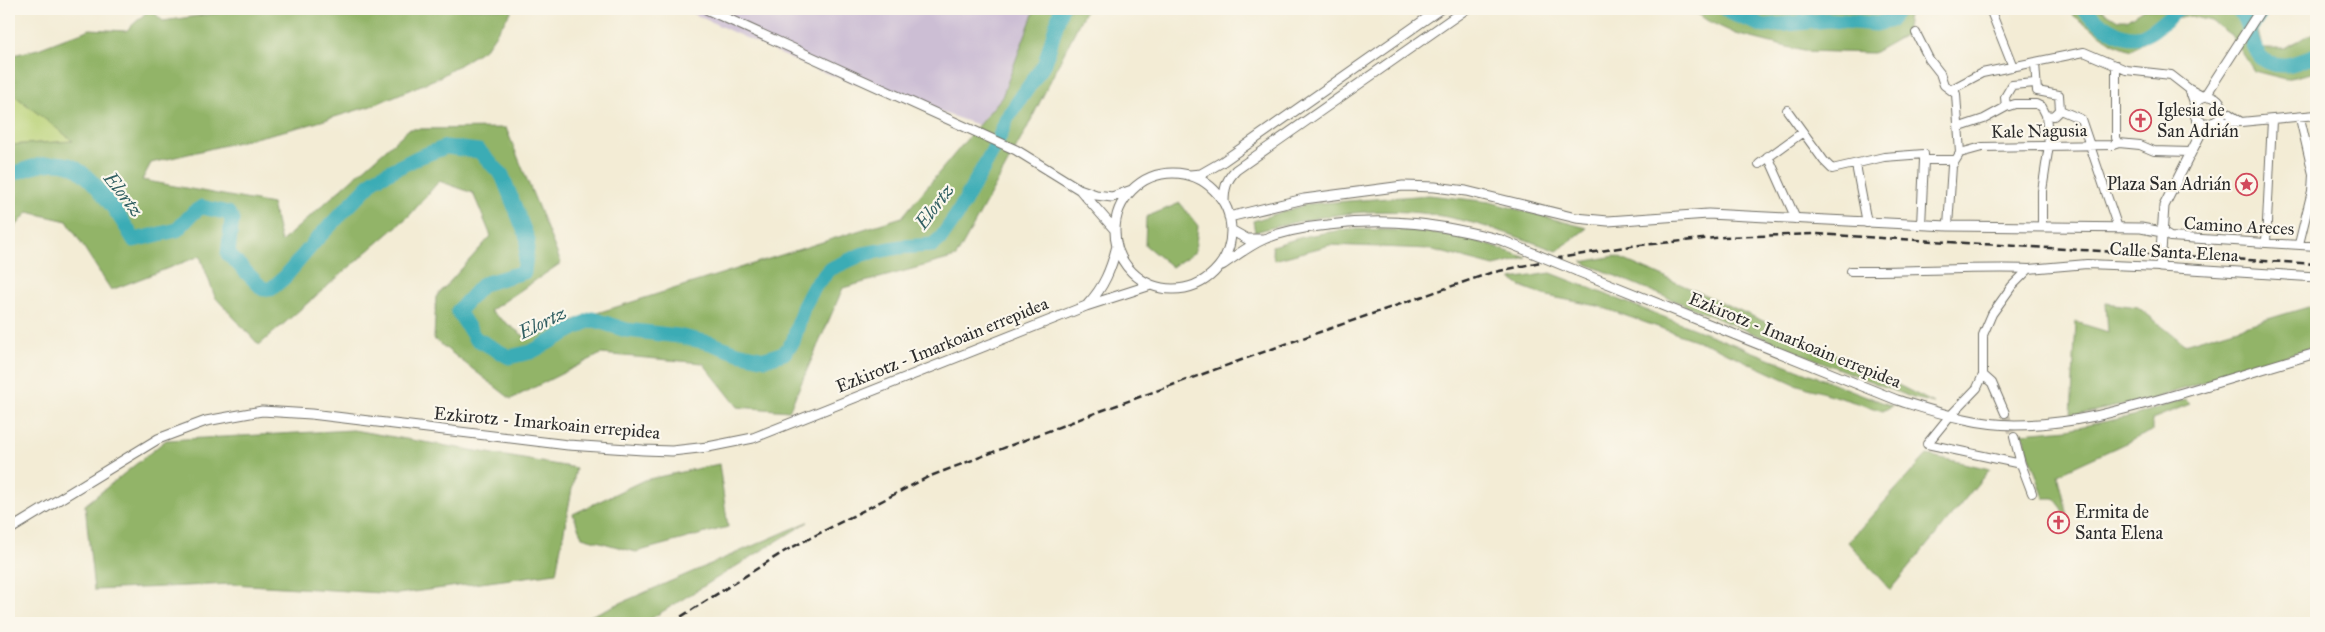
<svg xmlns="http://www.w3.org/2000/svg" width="2325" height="632" font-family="'IM FELL Great Primer',serif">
	<rect width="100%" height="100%" fill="#fbf7ec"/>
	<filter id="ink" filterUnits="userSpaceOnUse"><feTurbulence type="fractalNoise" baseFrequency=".02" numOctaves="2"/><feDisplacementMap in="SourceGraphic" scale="10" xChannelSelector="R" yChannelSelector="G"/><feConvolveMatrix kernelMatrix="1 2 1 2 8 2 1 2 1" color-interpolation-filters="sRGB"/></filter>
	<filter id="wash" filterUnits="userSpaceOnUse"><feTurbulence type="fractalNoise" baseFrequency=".0096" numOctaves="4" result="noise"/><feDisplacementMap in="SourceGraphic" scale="20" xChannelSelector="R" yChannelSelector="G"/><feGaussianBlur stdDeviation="1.12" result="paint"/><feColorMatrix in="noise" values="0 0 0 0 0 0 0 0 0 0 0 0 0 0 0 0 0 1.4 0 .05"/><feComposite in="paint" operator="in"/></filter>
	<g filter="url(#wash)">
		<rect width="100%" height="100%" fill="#f3ecd5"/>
		<path fill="#ccbed4" d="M683,9H1035L1002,97L978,125L811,68Z"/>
		<path fill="#b9d277" stroke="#727e51" d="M9,91L74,141L9,145Z"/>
		<path fill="#92b468" stroke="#5e704a" d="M150,9L163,21L246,9H513L486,48L440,77L371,106L308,125L151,163L142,180L272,204L281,242L409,129L506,128L561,263L490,311L524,336L902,217L1002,97L1035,9H1086L1026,130L956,257L843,288L789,411L738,407L703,363L601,354L511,399L434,339L436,297L491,236L473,193L439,181L410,215L259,345L215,297L200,256L111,290L67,221L28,212L9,234V145L73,141L9,91V56L38,49L90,29L126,31Z
			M1690,9H1784L1793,11L1810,9H1909L1905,35L1873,53L1803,51L1736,34L1708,21Z
			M2064,9H2100L2118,20H2127L2144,9H2253L2262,48H2284L2316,32V72L2286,79L2254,71L2231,35L2211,21L2191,16L2176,19L2157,35L2131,50L2113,43Z
			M1429,195L1490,202L1587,228L1557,251C1515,236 1473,220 1429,214C1371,206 1311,217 1255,232L1253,221L1308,204Z
			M1180,203L1198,226L1195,252L1172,267L1145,245L1146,217Z
			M1348,229L1425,231L1474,240L1527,258L1494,266L1429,249L1330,245L1274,260L1272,246L1306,236Z
			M1615,256C1723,302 1830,350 1934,403L1913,398L1834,367L1582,262Z
			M1551,273L1892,406L1883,411L1795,384L1712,346L1598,306L1547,296L1520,286L1511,279Z
			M2316,298V346L2152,399L2071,416L2076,322L2108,332L2106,303L2138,307L2184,344L2315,305Z
			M2185,399L2190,404L2152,419V431L2058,474L2071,529L2070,532L2062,508L2054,498H2044L2022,433L2068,429L2133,416Z
			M353,430L576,468L556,573L398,594L232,584L94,590L85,505L166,440Z
			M1927,455L1990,469L1890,590L1848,542Z
			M719,464L728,527L636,552L582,537L573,514L644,480Z
			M808,522L644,623H574Z"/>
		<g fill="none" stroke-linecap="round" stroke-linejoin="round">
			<path stroke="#3aacb5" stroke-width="2.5" d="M2251,38L2269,12"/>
			<path stroke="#3aacb5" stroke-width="15" d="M1726,9L1730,13L1764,26L1830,20L1876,24L1889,21L1899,9
				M2083,9C2096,21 2122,42 2141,36C2155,32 2167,17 2179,9
				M2238,9C2256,29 2246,67 2286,65C2296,64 2307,58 2316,56
				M9,175C26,169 50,159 69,165C92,173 122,219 134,240L177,230L194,212L202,207L228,213L232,219L228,254L263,289H271L285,277L317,239L375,179L419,157L446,147L479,151L502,175L528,240L524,272L483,284L458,311L475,338L509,357L531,352L592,319L626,330L678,336L710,343L738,353L765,359L784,353L793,342L803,308L814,287L830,269L863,254L900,247L933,245L941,238L957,215L997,143L1007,118L1045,63L1061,9"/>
		</g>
	</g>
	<g filter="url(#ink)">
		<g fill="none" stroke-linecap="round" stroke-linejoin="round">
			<path stroke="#cbc5b3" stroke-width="8" stroke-dasharray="8 4" stroke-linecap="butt" d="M2005,413L2014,437"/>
			<defs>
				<path id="minor" d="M1990,9L2013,67
					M1916,33L1929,59L1940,73L1944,85L1956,94L1960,153L1952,166L1948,226
					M2035,63L2037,91L2059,95L2060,110L2054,116L2046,115
					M2116,65V138L2119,143L2140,145L2154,151L2190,152
					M1952,89L1982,73L2084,52L2126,70L2171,75L2189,89L2204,97
					M2189,89L2195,106
					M2006,107L2005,97L2012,85L2035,83
					M2222,109L2241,122
					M1787,110L1824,161L1832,169L1884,157L1924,154V160H1955
					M2060,110L2081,119L2118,228
					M2213,122H2241L2316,115
					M1960,127L1984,119L2006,107L2015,104H2036L2042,107L2046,115L2049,145L2042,191V227
					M1960,153L1982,147L2113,145L2119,143
					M1768,156L1796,219
					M1759,164L1803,132
					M1856,165L1867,223
					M1921,225L1924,160
					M2162,232L2170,237L2316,246
					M2266,242L2272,120
					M2299,244L2312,191L2313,174L2300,118
					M1851,271C1910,272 1970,267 2029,269
					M1983,375V335L1992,314L2012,286L2029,269L2087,264L2160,267
					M2005,413L1992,383L1983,375L1977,388L1949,417L1927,444L2021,464L2032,493
					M2014,437L2021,464"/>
				<path id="tertiary" d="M706,9L1016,150L1079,189L1096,195L1112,197L1132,190
					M2205,96L2261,9
					M2194 110a14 14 0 1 1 28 0a14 14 0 1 1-28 0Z
					M2206,123L2164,206L2160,267L2316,277
					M1115 231a58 58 0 1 1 116 0a58 58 0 1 1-116 0Z
					M1190,175L1201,174L1222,162L1440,9
					M1081,191L1115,230
					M1224,203C1224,189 1226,180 1236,170L1466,9
					M1229,217L1304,199L1403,186L1435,187L1466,191L1576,218L1608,221L1708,214L1948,226L2141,228L2162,232
					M1231,230L1247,239H1263
					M1222,265C1236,256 1250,245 1264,239C1284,231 1307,227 1328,225C1390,217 1440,224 1501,240
					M1577,271L1897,400C1936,412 1974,425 2015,425C2073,425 2127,409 2182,393C2227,380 2271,366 2316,353
					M1088,304C1104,287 1111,269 1117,246
					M9,530L158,439L206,421L262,411L311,414L568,445L643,450L672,451L708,447L753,438L1086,306L1151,285"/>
			</defs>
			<use href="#minor" stroke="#716f66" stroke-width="10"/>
			<use href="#tertiary" stroke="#716f66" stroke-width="11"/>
			<use href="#minor" stroke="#fff" stroke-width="8"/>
			<use href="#tertiary" stroke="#fff" stroke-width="9"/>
			<path stroke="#2b2b2b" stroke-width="2.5" stroke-dasharray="8 4" stroke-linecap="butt" d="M671,623L785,551L928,477L1098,412L1294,341L1490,273L1559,258L1631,246L1724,237L1816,234L2316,264"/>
			<defs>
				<path id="tertiary-bridge" d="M1501,240L1577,271"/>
			</defs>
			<use href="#tertiary-bridge" stroke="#716f66" stroke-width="11" stroke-linecap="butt"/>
			<use href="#tertiary-bridge" stroke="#fff" stroke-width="9"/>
		</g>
	</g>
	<defs>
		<symbol id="church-ring" viewBox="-11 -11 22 22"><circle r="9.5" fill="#fbf7ec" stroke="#d1495b" stroke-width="1.5"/><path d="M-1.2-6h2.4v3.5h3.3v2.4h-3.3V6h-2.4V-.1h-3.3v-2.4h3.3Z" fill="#d1495b"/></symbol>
		<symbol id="sight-ring" viewBox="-11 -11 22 22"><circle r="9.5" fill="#fbf7ec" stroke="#d1495b" stroke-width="1.5"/><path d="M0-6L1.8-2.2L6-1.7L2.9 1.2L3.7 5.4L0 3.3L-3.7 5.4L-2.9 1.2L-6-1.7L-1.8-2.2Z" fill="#d1495b"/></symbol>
	</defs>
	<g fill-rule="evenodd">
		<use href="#church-ring" x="2128" y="108" width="25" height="25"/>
		<use href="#sight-ring" x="2234" y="172" width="25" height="25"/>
		<use href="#church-ring" x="2046" y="510" width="25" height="25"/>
	</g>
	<g text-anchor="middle" stroke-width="4.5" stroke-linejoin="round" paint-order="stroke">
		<g font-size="18" fill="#2b2b2b" stroke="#fbf7ec" text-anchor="start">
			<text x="2157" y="116">Iglesia de<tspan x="2157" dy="21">San Adrián</tspan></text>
			<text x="2231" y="190" text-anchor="end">Plaza San Adrián</text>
			<text x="2075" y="518">Ermita de<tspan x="2075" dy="21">Santa Elena</tspan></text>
		</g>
		<g font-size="18" fill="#2b2b2b" stroke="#fbf7ec">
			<text transform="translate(2039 131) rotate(-1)" y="6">Kale Nagusia</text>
			<text transform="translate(2239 226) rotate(3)" y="6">Camino Areces</text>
			<text transform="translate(2174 252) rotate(3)" y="6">Calle Santa Elena</text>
			<text transform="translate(1795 340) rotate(22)" y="6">Ezkirotz - Imarkoain errepidea</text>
			<text transform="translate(942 345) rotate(-22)" y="6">Ezkirotz - Imarkoain errepidea</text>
			<text transform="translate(547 423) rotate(5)" y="6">Ezkirotz - Imarkoain errepidea</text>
		</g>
		<g font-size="19" font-style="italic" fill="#315f62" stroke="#fbf7ec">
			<text transform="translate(124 194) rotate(52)" y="7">Elortz</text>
			<text transform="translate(934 206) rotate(-53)" y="7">Elortz</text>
			<text transform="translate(542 322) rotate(-26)" y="7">Elortz</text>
		</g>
	</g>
	<rect width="2325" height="632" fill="none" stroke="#fbf7ec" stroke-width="30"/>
</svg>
